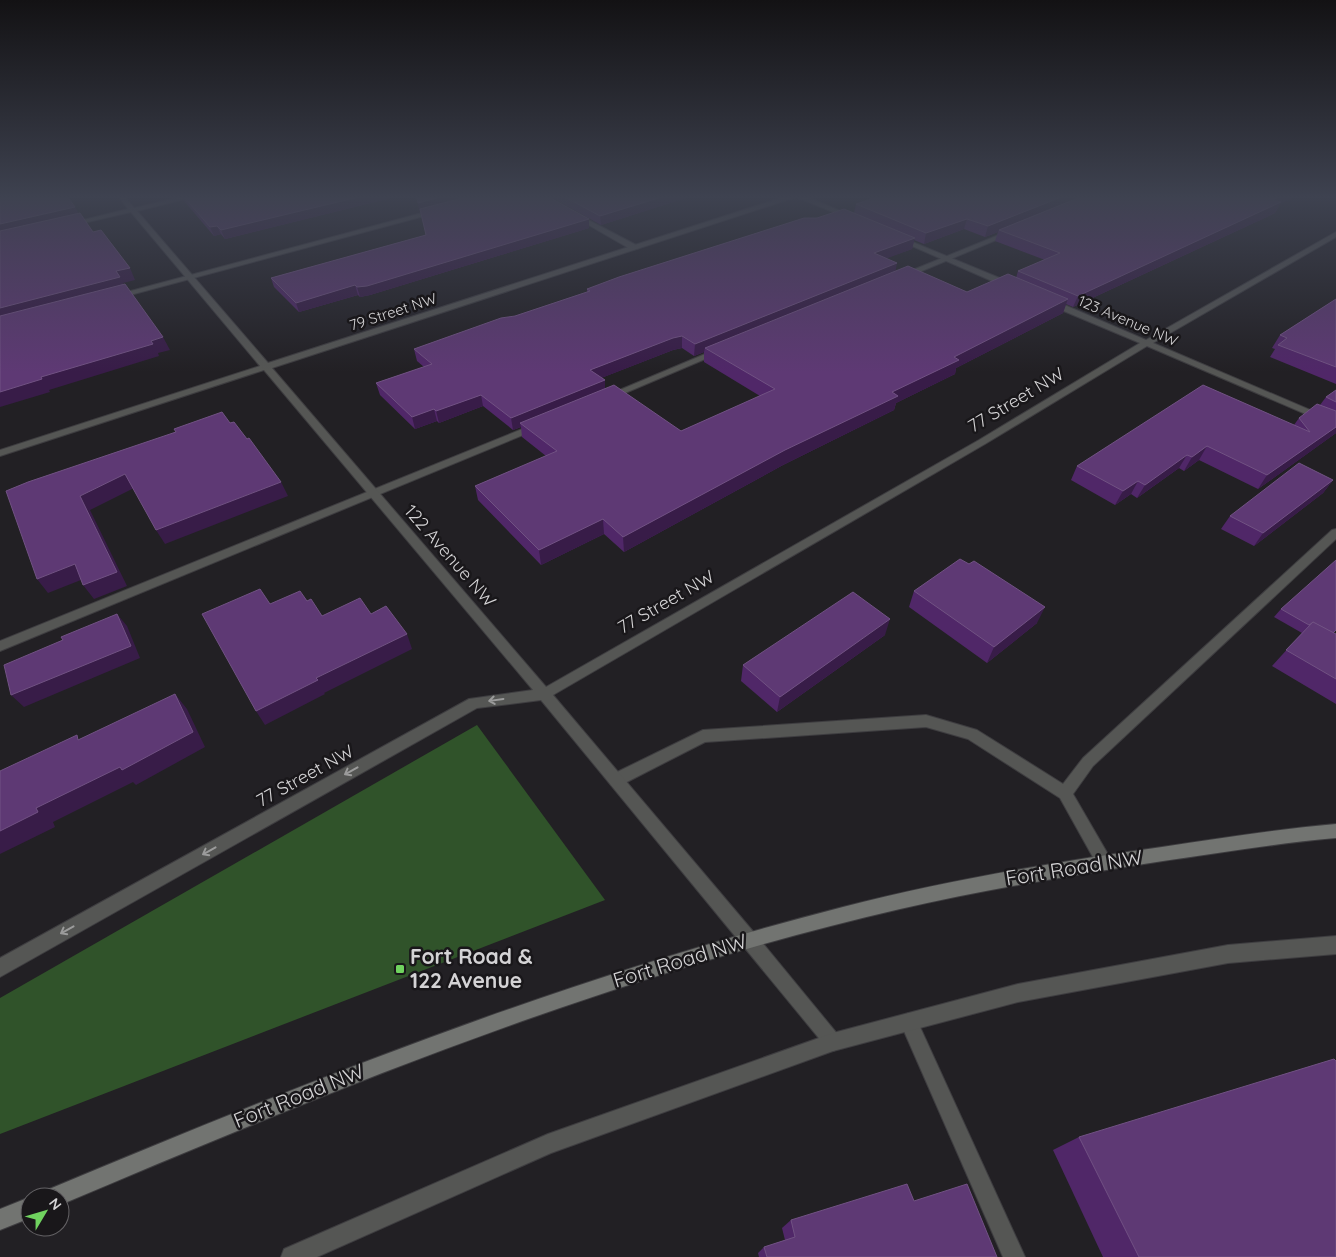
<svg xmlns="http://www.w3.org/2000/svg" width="1336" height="1257" font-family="Quicksand,sans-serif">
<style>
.green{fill:#30532a}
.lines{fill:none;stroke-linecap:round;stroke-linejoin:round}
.lane-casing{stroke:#3e3d40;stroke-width:2}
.street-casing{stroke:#3e3d40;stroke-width:2}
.secondary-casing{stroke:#3e3d40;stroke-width:2}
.lane{fill:#555654;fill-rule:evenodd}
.street{fill:#555654;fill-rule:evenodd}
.secondary{fill:#727471;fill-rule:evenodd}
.wall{fill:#502768;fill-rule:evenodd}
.shaded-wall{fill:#381c48}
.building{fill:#5e3974;stroke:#715283}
.oneway{stroke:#9b9b9b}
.poi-dot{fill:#70d35f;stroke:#19171a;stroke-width:2}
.labels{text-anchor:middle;stroke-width:5;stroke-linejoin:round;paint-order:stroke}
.far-street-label{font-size:15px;fill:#d4d3d5;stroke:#19171a}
.street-label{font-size:18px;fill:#d4d3d5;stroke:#19171a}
.near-street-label{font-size:21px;fill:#d4d3d5;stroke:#19171a}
.near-poi-label{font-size:21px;font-weight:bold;fill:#d4d3d5;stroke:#19171a;text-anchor:start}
</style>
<rect width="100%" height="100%" fill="#222024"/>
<path class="green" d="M477,725L605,900L0,1134V998Z"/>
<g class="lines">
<g class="lane-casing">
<g id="lane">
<path d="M437,209L439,210V212L119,298L112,296Z"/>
<path d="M575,213L638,246L639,248L632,250L573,216L572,215Z"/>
<path d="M1011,230L1014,232L1013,233L905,278L898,276Z"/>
<path d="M717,349L724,351L611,399H605L603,397Z"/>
<path d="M537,423L540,424V428L0,651V641Z"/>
<path d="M1336,529V539L1093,766L1073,794L1113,863L1111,868L1105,870L1099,868L1060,798L968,739L926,727L705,742L621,785L616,786L611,785L609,780L611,775L703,730L926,715L977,730L1063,784L1083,758L1332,530Z"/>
<path d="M750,933L756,935L839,1036L842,1042L839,1048L833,1051L827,1048L744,947L742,941L744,935Z"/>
<path d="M909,1013L915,1016L1025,1257H1003L900,1022L903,1016Z"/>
</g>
</g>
<g class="street-casing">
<g id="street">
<path d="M118,196H124L134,208L185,196H197L137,211L268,363L787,196H805L852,216V218H848L796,197L272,368L546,687L979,440L1140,343L1047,304V300H1053L1146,340L1336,232V237L1153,343L1336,421V427L1147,346L985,444L553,695L756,935L758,941L756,947L750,949L744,947L541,700L477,708L0,977V958L469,699L533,690L264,370L0,456V450L260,366L131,212L70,226L67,224L128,209Z"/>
<path d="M898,236L1014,284L1015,286L1008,288L896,239L895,238Z"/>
<path d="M1336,936V954L1228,963L1018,1002L833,1051L551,1153L317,1257H281L284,1249L548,1134L833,1033L1018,984L1228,945Z"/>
</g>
</g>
<g class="secondary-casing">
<g id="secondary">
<path d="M1336,824V838C1278,843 1221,853 1163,861C1075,875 987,889 900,909C610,976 333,1089 60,1205V1197H44L47,1190C307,1081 569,977 843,907C948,880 1055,862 1162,847C1220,838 1278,829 1336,824Z"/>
<path d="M30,1197V1218L0,1230V1209Z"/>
</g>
</g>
<use href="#lane" class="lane"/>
<use href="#street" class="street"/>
<use href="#secondary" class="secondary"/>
</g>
<g class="wall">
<path d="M182,196H399L225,239L221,234L214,236L184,201Z"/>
<path d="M416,196L589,228L370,295L360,297L358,295L299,312L274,287L271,278L426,235Z"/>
<path d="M549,196H692L601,225Z"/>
<path d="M856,204H1280L1275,213L1073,307L1066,304L1063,313L956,368L955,374L896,403L894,410L783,465L624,552L604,534L541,565L478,500L475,486L546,456L522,437L521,427L513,430L483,406L439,423L437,421L415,429L380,395L376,383L424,367L417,361L414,349L515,316L587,292V289L817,218L854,213ZM964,229L985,237L998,232L995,241L1045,260L1018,271L1016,278L967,292L895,271L886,258L912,249L914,240L924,244ZM682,348L694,356L704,352V362L760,396L681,431L605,388V380L601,378L673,350Z"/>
<path d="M1336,299V384L1270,357L1275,349L1272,348L1280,335Z"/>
<path d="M1336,390V433L1258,489L1199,460L1184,471L1179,468L1137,498L1131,494L1115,505L1071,480L1077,466L1294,425L1299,418L1320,405L1326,397Z"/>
<path d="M1333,480L1323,493L1254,546L1221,529L1230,516Z"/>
<path d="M914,591L1037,623L987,663L909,607Z"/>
<path d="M1281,609L1336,634V704L1272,666L1302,633L1274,617Z"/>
<path d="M885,635L777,712L741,681L743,665Z"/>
<path d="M1079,1137L1336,1257H1103L1053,1150Z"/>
<path d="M914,1201L997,1257H759L758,1253L764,1247L785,1240L782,1228L791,1220Z"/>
</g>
<g class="shaded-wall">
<path d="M363,196H399L225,239L221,230Z"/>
<path d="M444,196H477L420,211L418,203Z"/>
<path d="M665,196H692L601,225L600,216Z"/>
<path d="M1064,196H1086L999,230L998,232L985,237L988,226Z"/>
<path d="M1280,196H1296L1280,204L1275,213L1073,307L1078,296Z"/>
<path d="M75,207L81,218L0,236V224Z"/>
<path d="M589,219V228L370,295L360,297L357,287Z"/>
<path d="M967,219L964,229L924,244L926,233Z"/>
<path d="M217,226L221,234L214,236L210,227Z"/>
<path d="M915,238L912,249L872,264L874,253Z"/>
<path d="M897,263L895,274L705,348L704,352L694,356L695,344Z"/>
<path d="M130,268L135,280L123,283L126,289L0,322V308L116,271Z"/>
<path d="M355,285L358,295L299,312L296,303Z"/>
<path d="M1068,299L1063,313L956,368L955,374L896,403L894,410L783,465L624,552L623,537L892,392L954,357Z"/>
<path d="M682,336V348L673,350L591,382L590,370L673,338Z"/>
<path d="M163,337L170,350L158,353L159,356L49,390L50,392L0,407V392L41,377Z"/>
<path d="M605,380V392L520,423L521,427L513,430L511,418Z"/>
<path d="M481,395L483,406L439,423L436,411Z"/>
<path d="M434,409L437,421L415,429L412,417Z"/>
<path d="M1336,427V433L1258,489L1267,475Z"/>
<path d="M1207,446L1199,460L1184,471L1192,457Z"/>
<path d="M1187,455L1179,468L1137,498L1145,485Z"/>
<path d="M125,474L134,488L90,510L127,586L94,599L83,585L80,496Z"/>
<path d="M1333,480L1323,493L1254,546L1263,533Z"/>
<path d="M1138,481L1131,494L1115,505L1123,491Z"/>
<path d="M281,482L288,496L165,544L156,530Z"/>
<path d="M603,519L604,534L541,565L539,550Z"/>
<path d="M75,564L86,578L48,593L37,579Z"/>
<path d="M1045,607L1037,623L987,663L994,647Z"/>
<path d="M117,614L127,626L140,658L24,707L11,695Z"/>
<path d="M890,619L885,635L777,712L780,697Z"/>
<path d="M407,634L412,649L324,693L325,694L265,725L256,711L316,678Z"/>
<path d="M175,694L187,709L205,747L136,785L133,782L53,822L55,827L0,854V831Z"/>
</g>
<g class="building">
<path d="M0,196H67L75,207L0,224Z"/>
<path d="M183,196H363L221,230L217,226L210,227Z"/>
<path d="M416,196H444L418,203Z"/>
<path d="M470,196H547L589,219L367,286L357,287L355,285L296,303L271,278L426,235L420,209Z"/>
<path d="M563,196H665L600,216Z"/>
<path d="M880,196H1064L988,226L967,219L926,233L856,204Z"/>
<path d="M1083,196H1280L1273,200L1281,202L1078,296L1018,271L1060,253L999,230Z"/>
<path d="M844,209L915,238L874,253L897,263L695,344L682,336L673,338L590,370L605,380L511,418L481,395L436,411L434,409L412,417L376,383L432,364L414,349L501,318L515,316L590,291L587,289L619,277L804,218H817Z"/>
<path d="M80,213L93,232L101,230L130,268L116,271L120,277L0,308V231Z"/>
<path d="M908,266L967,292L1008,274L1068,299L954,357L959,360L892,392L898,396L785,450L623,537L603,519L539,550L475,486L557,451L520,423L614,385L681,431L775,389L705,348Z"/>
<path d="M125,284L163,337L151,341L153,344L41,377L42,379L0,392V316Z"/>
<path d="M1336,299V367L1278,345L1287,338L1280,335Z"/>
<path d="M1203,385L1310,432L1299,418L1317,404L1336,411V427L1267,475L1207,446L1192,457L1187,455L1145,485L1138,481L1123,491L1077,466Z"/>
<path d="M1336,390V402L1326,397Z"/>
<path d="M222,412L230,423L234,422L247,439L249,438L281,482L156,530L125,474L80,496L117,572L83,585L75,564L37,579L6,491L28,482L176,432L174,429Z"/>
<path d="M1299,463L1333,480L1263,533L1230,516Z"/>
<path d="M960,559L969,564L974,561L1045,607L994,647L914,591Z"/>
<path d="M1336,560V630L1333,633L1313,622L1309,625L1281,609Z"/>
<path d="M260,589L270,604L300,591L307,601L311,599L322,616L360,598L371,614L386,606L407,634L316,678L318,680L256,711L202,614Z"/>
<path d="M853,592L890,619L780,697L743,665Z"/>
<path d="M117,614L131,646L11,695L4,665L63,640L61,637Z"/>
<path d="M1313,622L1336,634V679L1286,650Z"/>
<path d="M175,694L193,732L122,770L120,767L36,808L38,812L0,831V771L77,735L78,740Z"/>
<path d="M1334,1059L1336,1061V1257H1139L1079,1137Z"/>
<path d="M907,1184L914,1201L967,1184L997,1257H767L764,1247L795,1237L791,1220Z"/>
</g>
<defs><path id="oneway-shaft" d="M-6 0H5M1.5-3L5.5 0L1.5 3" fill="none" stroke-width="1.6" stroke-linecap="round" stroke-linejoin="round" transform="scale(1.25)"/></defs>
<g class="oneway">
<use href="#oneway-shaft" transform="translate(496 700) rotate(172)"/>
<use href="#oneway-shaft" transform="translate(351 771) rotate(151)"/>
<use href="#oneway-shaft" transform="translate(209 851) rotate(151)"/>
<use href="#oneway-shaft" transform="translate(67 930) rotate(151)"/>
</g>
<linearGradient id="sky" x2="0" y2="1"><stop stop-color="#131214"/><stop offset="0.53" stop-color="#3e4250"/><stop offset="1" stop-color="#3e4250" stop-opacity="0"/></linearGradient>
<rect width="1336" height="372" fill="url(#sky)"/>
<rect class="poi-dot" x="395" y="964" width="10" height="10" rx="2.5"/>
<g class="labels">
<g class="far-street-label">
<text transform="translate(393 312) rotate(-18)" y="5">79 Street NW</text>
<text transform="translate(1128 321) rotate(23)" y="5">123 Avenue NW</text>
</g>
<g class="street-label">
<text transform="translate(1016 400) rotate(-31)" y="6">77 Street NW</text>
<text transform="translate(450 556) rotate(49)" y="6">122 Avenue NW</text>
<text transform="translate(666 602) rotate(-30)" y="6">77 Street NW</text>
<text transform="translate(305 776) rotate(-29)" y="6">77 Street NW</text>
</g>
<g class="near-street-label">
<text transform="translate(1074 868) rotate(-9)" y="7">Fort Road NW</text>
<text transform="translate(680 961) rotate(-17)" y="7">Fort Road NW</text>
<text transform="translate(299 1096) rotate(-22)" y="7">Fort Road NW</text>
</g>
<g class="near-poi-label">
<text x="410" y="964">Fort Road &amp;<tspan x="410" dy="24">122 Avenue</tspan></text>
</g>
</g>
<g transform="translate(45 1212) rotate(52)"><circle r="24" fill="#19171a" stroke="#646265"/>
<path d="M0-4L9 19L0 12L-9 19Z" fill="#70d35f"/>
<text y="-8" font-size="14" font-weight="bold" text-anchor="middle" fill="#d4d3d5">N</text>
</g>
</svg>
